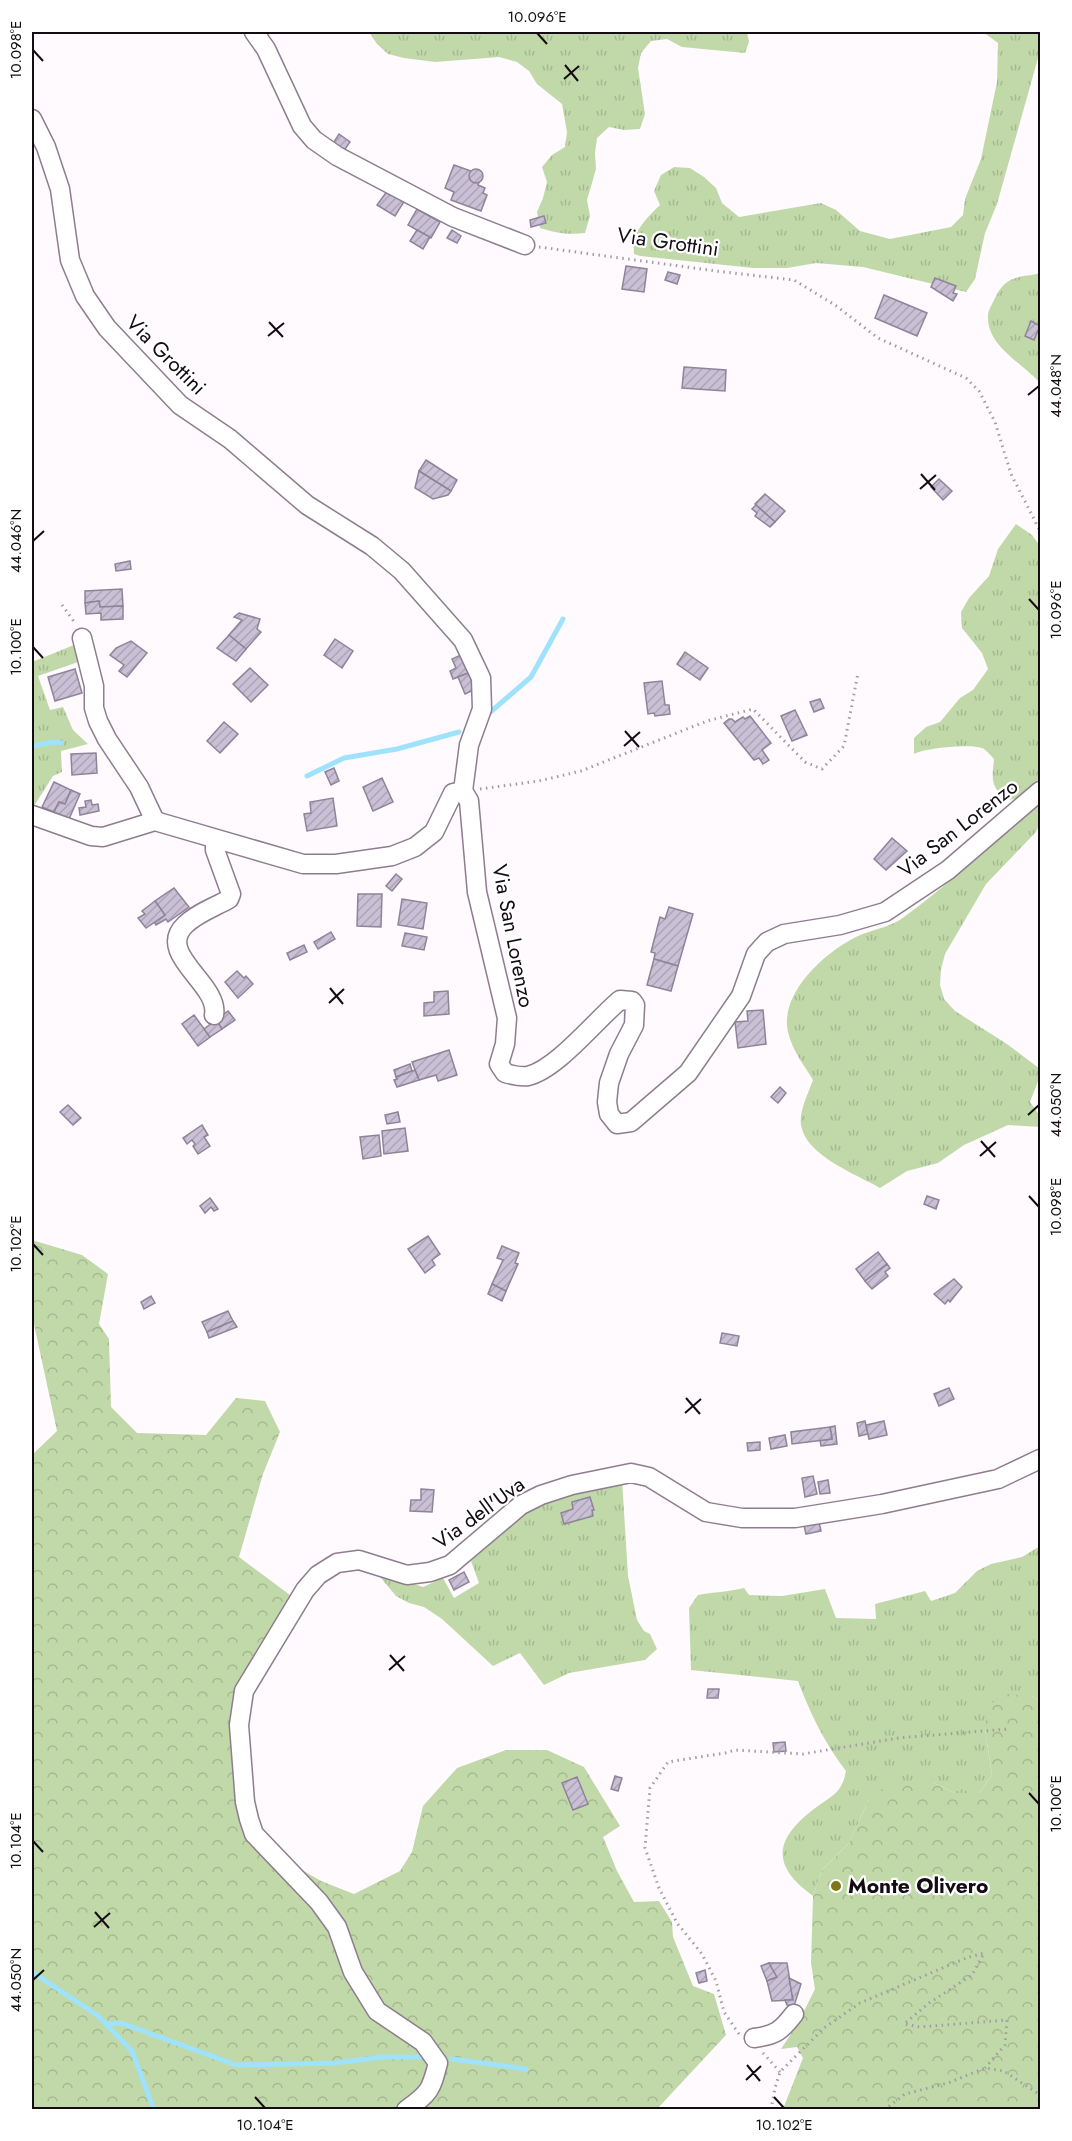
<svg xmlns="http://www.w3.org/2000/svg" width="1072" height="2141" font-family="Jost,sans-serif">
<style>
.grass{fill:url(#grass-tufts)}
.forest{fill:url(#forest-crowns)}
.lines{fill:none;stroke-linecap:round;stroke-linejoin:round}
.stream{stroke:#9fe2fb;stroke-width:5}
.building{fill:url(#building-hatch);stroke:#8e8499;stroke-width:1.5}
.minor-casing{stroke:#8e7d8e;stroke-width:21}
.path{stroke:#a29ca2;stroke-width:3;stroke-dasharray:1.5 4.5;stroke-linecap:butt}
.minor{stroke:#fff;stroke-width:18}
.ticks{fill:none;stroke:#130c13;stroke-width:2}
.poi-dot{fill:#7e761a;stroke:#fff;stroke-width:2}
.labels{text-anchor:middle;stroke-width:4.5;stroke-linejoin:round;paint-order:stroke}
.street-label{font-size:21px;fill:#130c13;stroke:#fff}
.poi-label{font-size:21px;font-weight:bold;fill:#130c13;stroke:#fff;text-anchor:start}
.neatline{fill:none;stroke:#130c13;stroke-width:2}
.ticks-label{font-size:15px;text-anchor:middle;fill:#130c13}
</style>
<defs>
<pattern id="grass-tufts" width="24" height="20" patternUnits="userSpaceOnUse" patternTransform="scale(1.5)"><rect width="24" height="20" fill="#c1d9a9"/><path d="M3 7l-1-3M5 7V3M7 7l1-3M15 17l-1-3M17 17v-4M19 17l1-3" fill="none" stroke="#a5b991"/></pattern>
<pattern id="forest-crowns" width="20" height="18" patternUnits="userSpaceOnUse" patternTransform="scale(1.5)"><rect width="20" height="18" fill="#c1d9a9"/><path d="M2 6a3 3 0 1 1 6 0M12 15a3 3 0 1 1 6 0" fill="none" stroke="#a5b991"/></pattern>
<pattern id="building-hatch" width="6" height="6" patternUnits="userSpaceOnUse" patternTransform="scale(1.5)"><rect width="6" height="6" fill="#cac0d6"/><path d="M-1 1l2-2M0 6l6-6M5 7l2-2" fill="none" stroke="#ada4b7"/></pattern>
</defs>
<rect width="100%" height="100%" fill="#fefafe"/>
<g class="grass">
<path d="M369,32H747L749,42L745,53L682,47L667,39L651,41L641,53L638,68L645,114L640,129L624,130L609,127L597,138L595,153L596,169L587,200L590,216L585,233C568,235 556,233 540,228L537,212L543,198L547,182L542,167L552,155L565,147L567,132L562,104L537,84L529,71L517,62L499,57L435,62L404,58L388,54L377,44Z"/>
<path d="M983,32H1040V51L997,204L985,233L975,279L966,292L863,267L816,263L787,268H753L640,256L634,254C632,231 645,220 660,205L654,191L661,175L674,167L690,168L704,177L716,188L722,203L739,217L821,203L836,210L860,231L890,239L951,227L963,215L965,199L981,159L997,82L998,43Z"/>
<path d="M1040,273V383C1023,363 986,346 988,315C988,310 993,303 995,298C1000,289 1003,283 1013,279C1022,275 1032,276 1040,273Z"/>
<path d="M1016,524L1032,535L1040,546V783L1022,798L1007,800C990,786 992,780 994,759C991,756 988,752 984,749C974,743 925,748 914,754V738L926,727L940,722L960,698L973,690L988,669L982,653L962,628L961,612L969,598L989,576L998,549Z"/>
<path d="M74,645L81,661L38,676L50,710L63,707L73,730L88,744L61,751L62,772L53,776L34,806H32V662Z"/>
<path d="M1040,802V823L1036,832L986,884L945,954L941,969L940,985L944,999L955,1011L1007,1044L1040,1069C1040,1081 1034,1090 1030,1102L1040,1116V1127L1008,1125L964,1145L938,1163L907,1171L880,1188C856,1174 806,1156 801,1125C799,1111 808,1094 813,1080C804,1065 792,1050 788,1032C779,993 826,951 858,936C874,929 891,927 904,917C951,883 993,843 1035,804Z"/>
<path d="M622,1479L628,1576L637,1620L644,1631L650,1634L657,1649L645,1660L569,1673L544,1685L520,1653L493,1666L442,1619L424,1607L409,1603L396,1596L376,1572L423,1587L443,1578L454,1598L479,1583L471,1561L529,1510L545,1502Z"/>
<path d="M1040,1546V1702L1032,1696L985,1729L992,1775L979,1793H955L934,1783L869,1799L849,1843L822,1870L813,1896C767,1863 777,1836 818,1806C826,1800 838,1794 842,1784C844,1781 845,1775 846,1771C825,1744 810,1713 798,1681L691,1670L689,1608L698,1595C713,1592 728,1592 744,1588L749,1595L782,1596L825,1589L836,1618L876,1619L875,1604L925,1591L931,1601L955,1593L977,1571L991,1564L1022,1557Z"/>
</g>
<g class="forest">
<path d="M32,1240L82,1255L108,1274L99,1324L109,1339L111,1407L137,1433L206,1435L236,1398L265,1401L280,1432L263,1474L239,1557L290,1595L235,1700L232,1767L246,1824L295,1866L321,1881L354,1894L400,1871L412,1852L423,1806L457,1768L506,1750H547L584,1767L620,1826L603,1837L617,1871L634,1902L659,1901L672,1922L673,1937L693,1986L714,1994L726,2035L657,2109H32V1455L57,1431L32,1315Z"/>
<path d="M1007,1694L1032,1696L1040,1702V2109H783L803,2058L797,2047L781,2049L798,2023L815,1989L811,1963L813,1896L822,1870L849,1843L869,1799L887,1785L910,1782L934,1783L955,1793H979L992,1775L985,1729L987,1706Z"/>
</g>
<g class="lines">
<g class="stream">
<path d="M487,715L531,677L563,619"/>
<path d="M32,746L54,742L61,743"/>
<path d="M307,776L344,758L397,749L459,732"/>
<path d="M32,1972L97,2015L132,2051L154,2110"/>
<path d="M106,2024L121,2023L236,2065L334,2063L383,2057H427"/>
<path d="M452,2059L526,2069"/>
</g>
</g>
<g class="building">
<path d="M339,134L350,142L343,152L332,145Z"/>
<path d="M454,165L471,171V179L475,182H479L478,185L485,188L483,193L487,195L481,211L451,200L454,192L445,188Z"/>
<circle cx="476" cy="176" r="7"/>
<path d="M388,190L405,200L395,216L377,205Z"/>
<path d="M417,209L440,222L431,238L408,225Z"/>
<path d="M544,216L546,223L531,227L530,220Z"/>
<path d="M417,230L430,237L423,249L410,241Z"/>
<path d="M452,230L461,236L457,243L447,238Z"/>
<path d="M626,266L647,269L644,292L622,289Z"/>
<path d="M668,272L680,275L677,284L665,280Z"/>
<path d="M935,278L956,286L953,293L957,294L953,301L931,287Z"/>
<path d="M884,295L927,313L917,336L875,318Z"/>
<path d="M1031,321L1040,326L1034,340L1025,336Z"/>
<path d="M684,367L726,370L725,391L682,388Z"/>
<path d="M426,460L457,480L451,491L419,471Z"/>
<path d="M419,471L451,491L448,495L433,499L415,488Z"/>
<path d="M939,479L952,491L943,500L931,487Z"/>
<path d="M765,494L785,511L775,522L755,504Z"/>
<path d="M756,505L775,522L770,527L755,516L757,513L752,509Z"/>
<path d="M130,561L131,569L116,571L115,564Z"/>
<path d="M122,589L123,606L100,607L99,601L85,603V591Z"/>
<path d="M99,601L100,607L123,606V619L101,620V613L86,614L85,603Z"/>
<path d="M239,613L260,619L257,629L261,632L246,649L229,635L242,620L234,617Z"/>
<path d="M229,635L246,649L236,661L217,648Z"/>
<path d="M335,639L353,651L342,668L324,655Z"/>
<path d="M131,641L147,653L127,677L119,671L124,665L110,655L116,648Z"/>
<path d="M685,652L708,668L700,680L677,664Z"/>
<path d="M463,654L471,672L453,679L450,671L456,668L452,659Z"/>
<path d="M250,668L268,685L251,702L233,684Z"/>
<path d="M75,669L82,693L55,701L48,677Z"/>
<path d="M471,672L478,688L465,694L458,677Z"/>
<path d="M662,681L665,705H669L670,714L655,716L654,713L648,714L644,683Z"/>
<path d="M820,699L824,708L814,712L810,702Z"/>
<path d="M795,710L807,735L792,741L781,716Z"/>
<path d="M750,716L771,743L762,750L769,760L763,764L759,758L754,760L724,723L729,719H732L735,722L743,717L745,719Z"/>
<path d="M224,722L238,734L220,753L207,741Z"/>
<path d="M96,753L97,773L72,775L71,754Z"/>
<path d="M334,768L339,781L331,785L325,772Z"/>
<path d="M382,778L393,802L373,811L363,787Z"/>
<path d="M54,782L71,790L65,804L59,802L54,812L42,807Z"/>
<path d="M71,790L80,794L69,819L54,812L59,802L65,804Z"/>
<path d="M333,798L337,826L307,831L304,814L311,813L310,802Z"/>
<path d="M91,800L92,805L98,804L99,811L80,815L79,808L86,807L85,801Z"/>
<path d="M892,838L907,851L886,870L874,859Z"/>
<path d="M396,874L402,879L392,891L386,886Z"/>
<path d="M174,888L189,907L168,922L166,919L156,925L154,922L165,915L155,901Z"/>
<path d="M358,894H382L381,927L357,926Z"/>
<path d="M402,899L427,903L423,929L398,925Z"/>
<path d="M155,901L165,915L146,928L138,918L145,914L142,911Z"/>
<path d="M669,907L693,914L678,966L654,959L655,953L651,952L660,917L665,919Z"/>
<path d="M331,932L335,939L318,949L314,942Z"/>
<path d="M405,933L427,937L424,950L402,946Z"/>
<path d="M304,945L307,952L290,960L287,953Z"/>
<path d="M654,959L678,966L671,991L647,985Z"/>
<path d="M237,971L244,978L246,976L253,984L238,998L225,982Z"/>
<path d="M448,991L449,1014L424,1016V1003L434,1002V992Z"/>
<path d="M763,1010L766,1044L738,1048L735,1022L748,1021L747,1011Z"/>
<path d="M228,1011L235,1020L222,1029L216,1020Z"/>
<path d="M194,1015L210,1037L198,1046L182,1024Z"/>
<path d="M216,1020L222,1029L210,1037L204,1029Z"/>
<path d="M449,1050L457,1075L438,1081L436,1075L419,1080L412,1062Z"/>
<path d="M410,1064L412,1071L396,1077L394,1070Z"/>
<path d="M415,1070L419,1080L397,1087L394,1080L397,1079L396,1077Z"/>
<path d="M780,1087L786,1093L778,1103L771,1097Z"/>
<path d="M68,1105L81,1118L73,1125L60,1112Z"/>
<path d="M398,1112L400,1122L387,1124L385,1115Z"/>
<path d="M202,1125L208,1135L204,1137L210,1146L198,1154L193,1146L195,1144L192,1140L187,1144L183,1138Z"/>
<path d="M405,1128L408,1151L384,1154L382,1131Z"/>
<path d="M379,1135L381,1156L363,1159L360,1137Z"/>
<path d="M927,1196L939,1200L936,1209L924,1204Z"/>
<path d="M210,1198L218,1209L214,1211L211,1207L205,1213L200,1206Z"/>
<path d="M428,1236L440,1254L432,1260L435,1265L425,1273L408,1249Z"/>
<path d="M502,1246L519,1253L515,1263L518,1264L506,1291L492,1284L503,1260L497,1258Z"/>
<path d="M878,1252L887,1264L865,1281L856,1269Z"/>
<path d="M887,1264L890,1268L885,1272L888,1276L872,1289L865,1281Z"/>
<path d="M954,1279L962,1287L950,1302L948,1300L945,1304L934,1294Z"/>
<path d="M492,1284L506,1291L502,1301L488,1294Z"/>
<path d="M151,1296L155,1303L144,1309L141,1302Z"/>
<path d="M228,1311L233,1321L207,1332L202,1322Z"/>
<path d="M233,1321L237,1327L209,1338L207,1332Z"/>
<path d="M722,1333L739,1336L737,1346L720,1343Z"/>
<path d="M949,1388L954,1399L939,1406L934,1394Z"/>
<path d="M865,1421L868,1434L859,1436L857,1423Z"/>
<path d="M884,1421L887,1435L869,1439L866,1425Z"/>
<path d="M835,1426L837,1444L821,1446L820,1440L832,1439L830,1427Z"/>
<path d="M830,1427L832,1439L792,1444L791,1432Z"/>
<path d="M785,1435L787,1446L771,1449L769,1438Z"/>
<path d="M760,1442V1450L748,1451L747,1443Z"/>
<path d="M813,1476L817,1494L805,1497L802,1478Z"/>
<path d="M828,1480L830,1493L820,1494L818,1482Z"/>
<path d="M421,1489L434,1490L432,1512L410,1511L411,1500H421Z"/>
<path d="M590,1497L594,1510H592L593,1516L564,1524L561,1513L573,1509L572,1502Z"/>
<path d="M818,1518L821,1531L806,1534L803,1521Z"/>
<path d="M464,1572L469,1582L454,1590L449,1580Z"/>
<path d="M708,1689H719L718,1698H707Z"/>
<path d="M785,1742L786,1751L774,1752L773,1743Z"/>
<path d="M615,1776L622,1778L618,1791L611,1789Z"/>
<path d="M577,1777L588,1804L573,1810L562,1783Z"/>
<path d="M769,1963L777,1977L767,1981L761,1966Z"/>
<path d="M769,1963H787L793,2000L772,2001L767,1981L777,1977Z"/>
<path d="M705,1970L707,1981L699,1983L696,1973Z"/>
<path d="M789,1978L801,1984L794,2006L787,2005L785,2000H793Z"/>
</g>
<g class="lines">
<g class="minor-casing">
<g id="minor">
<path d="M254,32L266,49L302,126L314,140L337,156L453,217L525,245"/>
<path d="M32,119L46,147L60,189L70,260L85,296L107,328L180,405L230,439L307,505L372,546L402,571L463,640L481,678L482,709L469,745L463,791"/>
<path d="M82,638L94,686V708L98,721L107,739L139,787L155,821"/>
<path d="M32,815L91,836L103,837L155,821L303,864H336L392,856L415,847L434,832L453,793L463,791L469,801L477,892L507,1018L505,1044L499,1064L505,1073C512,1075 521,1077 528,1076C557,1069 595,1021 620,1000L632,1001L635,1005L634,1025L619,1054L609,1083L607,1102L609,1114L617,1124L631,1122L688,1073L741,996L756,954L767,942L784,934L840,925L885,912L948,870L1040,791"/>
<path d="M214,1015C220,984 155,954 185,925C197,913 215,907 229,899L231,894L215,850V839"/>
<path d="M754,2038C776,2035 781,2031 794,2014"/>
<path d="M406,2110C430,2093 431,2090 438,2063L423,2042L377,2011L353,1972L337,1927L319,1902L254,1834L249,1819L245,1802L239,1725L244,1691L305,1590L318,1575L337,1563L359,1560L407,1575L430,1572L450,1565L521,1505L541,1495L572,1485L631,1473L649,1477L706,1512L742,1518H795L882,1504L998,1479L1040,1459"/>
</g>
</g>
<g class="path">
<path d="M539,247L716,271L794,280L835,305L878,338L966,378L979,391L995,422L1011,474L1040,531"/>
<path d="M62,605L75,623"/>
<path d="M480,789L539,781L581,771L707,721L753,709L805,762L822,769L844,746L858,673"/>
<path d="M739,2034L724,2012L716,1981L702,1954L677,1923L659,1888L645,1848L650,1788L668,1762L725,1753L735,1750L803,1754L898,1738L1008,1729"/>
<path d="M763,2053L780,2072"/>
<path d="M771,2110L775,2088L780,2072L824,2028L860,2003L966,1958L984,1953L972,1975L929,2003L904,2024L920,2027L1007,2020L1005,2045L985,2068"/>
<path d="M884,2110L905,2094L948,2083L985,2068L1004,2071L1040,2095"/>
</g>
<use href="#minor" class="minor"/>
</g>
<path class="ticks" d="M537,33L547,44M33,50L43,61M565,65L578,81M564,79L579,66M269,322L283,337M268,336L284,323M1028,395L1039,386M921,474L935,490M920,489L936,475M33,541L44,531M1029,599L1039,610M33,647L43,658M625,731L639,747M624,746L640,732M330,988L343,1004M329,1003L344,989M1028,1115L1039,1105M981,1141L995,1157M980,1156L996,1142M1029,1196L1039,1207M33,1244L43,1255M686,1398L700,1414M685,1413L701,1399M390,1655L404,1671M389,1670L405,1656M1029,1793L1039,1804M33,1841L43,1852M95,1912L109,1928M94,1927L110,1913M33,1980L44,1970M747,2065L760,2081M746,2080L761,2066M255,2097L265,2108M774,2097L784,2108"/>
<circle class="poi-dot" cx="836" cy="1886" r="6"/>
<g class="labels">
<g class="street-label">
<text transform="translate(668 242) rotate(8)" y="7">Via Grottini</text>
<text transform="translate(166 355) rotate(45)" y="7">Via Grottini</text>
<text transform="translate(958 828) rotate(-38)" y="7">Via San Lorenzo</text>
<text transform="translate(513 936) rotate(79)" y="7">Via San Lorenzo</text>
<text transform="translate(479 1513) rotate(-36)" y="7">Via dell'Uva</text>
</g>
<g class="poi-label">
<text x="848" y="1893">Monte Olivero</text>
</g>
</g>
<rect width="1072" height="2141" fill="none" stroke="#ffffff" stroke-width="66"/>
<rect x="33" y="33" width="1006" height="2075" class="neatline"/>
<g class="ticks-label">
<text x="537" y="22">10.096°E</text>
<text transform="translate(16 50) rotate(-90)" y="5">10.098°E</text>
<text transform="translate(1056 386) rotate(-90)" y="5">44.048°N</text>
<text transform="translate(16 541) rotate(-90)" y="5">44.046°N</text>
<text transform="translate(1056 610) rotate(-90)" y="5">10.096°E</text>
<text transform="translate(16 647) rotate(-90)" y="5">10.100°E</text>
<text transform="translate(1056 1105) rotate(-90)" y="5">44.050°N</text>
<text transform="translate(1056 1207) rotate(-90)" y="5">10.098°E</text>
<text transform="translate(16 1244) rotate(-90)" y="5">10.102°E</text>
<text transform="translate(1056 1804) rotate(-90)" y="5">10.100°E</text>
<text transform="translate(16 1841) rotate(-90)" y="5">10.104°E</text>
<text transform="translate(16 1980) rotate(-90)" y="5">44.050°N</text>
<text x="265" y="2130">10.104°E</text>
<text x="784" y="2130">10.102°E</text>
</g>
</svg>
